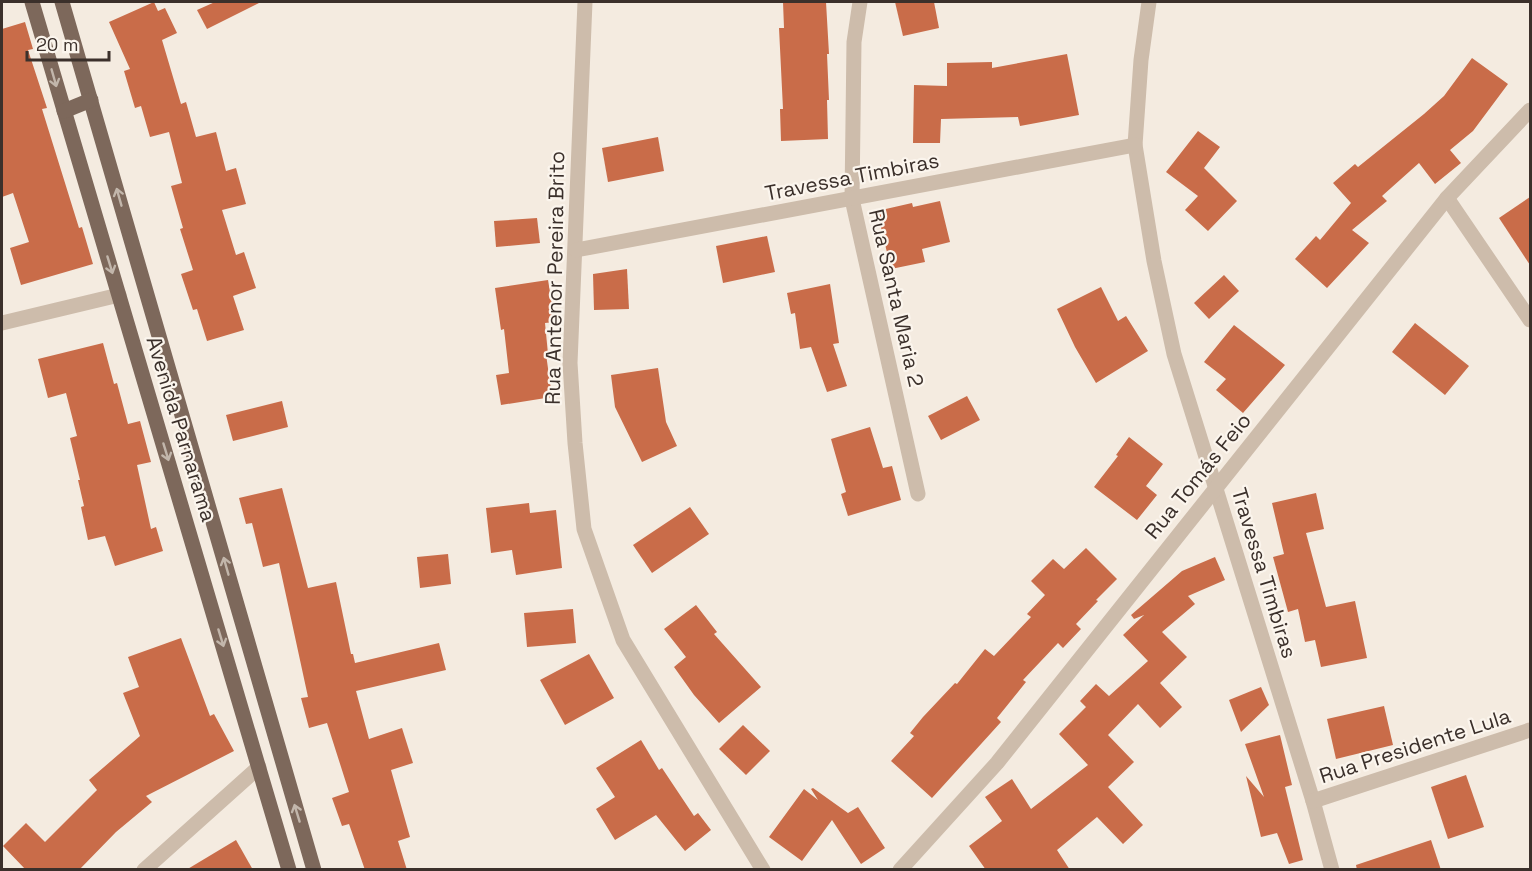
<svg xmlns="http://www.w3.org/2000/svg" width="1532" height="871" font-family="'Space Grotesk',sans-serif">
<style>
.building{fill:#c96c49}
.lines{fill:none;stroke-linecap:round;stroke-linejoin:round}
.street{stroke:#cdbcab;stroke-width:15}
.primary{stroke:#7d685b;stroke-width:15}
.oneway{stroke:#c2b6ab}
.labels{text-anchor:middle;stroke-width:4.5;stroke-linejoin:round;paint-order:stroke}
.street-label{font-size:21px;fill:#3b302b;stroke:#fbf5ed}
</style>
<rect width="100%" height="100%" fill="#f4ebe0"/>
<g class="building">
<path d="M154,2L158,11L165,8L177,33L162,40L181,104L186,102L196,137L216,132L226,171L236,168L246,204L222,210L236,255L244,252L256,288L233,296L244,330L207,341L197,309L193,310L181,274L193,270L180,229L183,228L171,186L182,183L169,132L150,137L141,106L135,108L124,71L130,69L109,22Z"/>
<path d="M215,2H261L207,29L197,10Z"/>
<path d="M783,2H826L829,54H827L829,100H827L828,139L781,141L780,109H783L779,28H784Z"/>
<path d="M895,2H934L939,28L903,36Z"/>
<path d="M25,22L33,49L28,50L47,108L42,109L79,228L82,227L93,264L21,285L10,248L29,242L13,193L2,197V29Z"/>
<path d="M1067,54L1079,115L1020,126L1018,117L941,119L940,143H913L914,85L947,86V63L992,62V68Z"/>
<path d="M1472,58L1508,84L1473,131L1450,150L1461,163L1435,184L1419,163L1382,196L1387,201L1352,230L1369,243L1327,288L1295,259L1316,236L1320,240L1351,203L1333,183L1355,164L1358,167L1424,114L1444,96Z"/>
<path d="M1198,131L1220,147L1204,168L1237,201L1208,231L1185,210L1198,196L1166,172Z"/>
<path d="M658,137L664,171L608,182L602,148Z"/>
<path d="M1530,197V265L1499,218Z"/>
<path d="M940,201L950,242L922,249L925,262L891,269L877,211L912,203L913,207Z"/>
<path d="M537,218L540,243L496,247L494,221Z"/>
<path d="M767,236L775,272L723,283L716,246Z"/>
<path d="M627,269L629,309L594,310L593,274Z"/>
<path d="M1224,275L1239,291L1209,319L1194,303Z"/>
<path d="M548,280L555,322L545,323L548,354H546L552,397L501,405L496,375L509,373L504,329L501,330L495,288Z"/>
<path d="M830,284L839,343L833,344L847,386L827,392L811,347L800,349L795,313L791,314L787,293Z"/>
<path d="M1101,287L1118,321L1126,316L1148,351L1096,383L1075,347L1057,309Z"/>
<path d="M1415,323L1469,366L1445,395L1392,352Z"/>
<path d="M1234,325L1285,365L1243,413L1216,390L1226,379L1204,362Z"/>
<path d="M103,343L114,384L117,383L128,424L140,421L151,462L137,465L151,529L156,527L163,551L115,566L105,536L88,540L81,507L84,506L78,480H80L70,438L77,436L66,393L48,398L38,359Z"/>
<path d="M658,368L666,422L677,446L642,462L615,407L611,375Z"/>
<path d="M967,396L980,420L941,440L928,416Z"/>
<path d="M282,401L288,427L233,441L226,415Z"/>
<path d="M870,427L883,468L892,466L901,500L848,516L841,494L846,492L831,439Z"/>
<path d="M1129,437L1163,464L1146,486L1157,495L1137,520L1094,487L1118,456L1116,455Z"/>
<path d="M282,488L308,588L336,582L351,654H353L355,663L439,643L446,670L356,691L369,739L402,728L413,763L391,770L410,837L398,841L407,870H365L349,824L342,826L332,798L349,792L327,723L309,728L301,698L308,697L279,563L263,567L252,523L246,524L239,498Z"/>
<path d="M1316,493L1324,529L1306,533L1326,607L1355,601L1367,658L1321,667L1315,640L1305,642L1298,609L1288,612L1273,557L1284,554L1272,503Z"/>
<path d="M529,503L530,513L556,510L562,568L516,575L512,550L491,553L486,508Z"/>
<path d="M690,507L709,534L652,573L633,545Z"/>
<path d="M1086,548L1117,579L1096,600L1098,601L1076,624L1081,629L1063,648L1058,643L1023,680L1026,682L997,718L1001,722L932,798L891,761L914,736L910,733L923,717L955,683L957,684L985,649L994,656L1031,617L1027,614L1045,595L1031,581L1053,559L1064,569Z"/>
<path d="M448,554L451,584L420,588L417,557Z"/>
<path d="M1215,557L1225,580L1188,596L1195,604L1162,632L1187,657L1160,683L1182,707L1160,728L1138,704L1108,735L1134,762L1108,787L1143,825L1123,844L1097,817L1057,850L1070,870H986L969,846L1002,821L985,797L1012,779L1031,809L1088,765L1059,734L1086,707L1080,701L1096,684L1109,696L1148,661L1123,635L1144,615L1134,619L1131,615L1182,571Z"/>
<path d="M696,605L717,632L714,634L761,687L719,723L694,695L674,667L686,657L664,629Z"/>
<path d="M573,609L576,643L527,647L524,613Z"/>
<path d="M181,638L210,716L214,714L234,751L146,796L152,802L116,832L79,870H26L3,846L26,823L45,842L97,790L89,780L140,736L123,693L139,687L128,657Z"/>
<path d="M589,654L614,698L565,725L540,680Z"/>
<path d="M1261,687L1269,705L1241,732L1229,700Z"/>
<path d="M1384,706L1393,745L1336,759L1327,719Z"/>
<path d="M743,725L770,751L746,775L719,749Z"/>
<path d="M1280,735L1292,785L1285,787L1303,860L1289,864L1277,833L1261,837L1246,776L1264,797L1245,744Z"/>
<path d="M641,740L659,770L662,768L694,816L698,813L711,830L685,851L656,815L615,840L596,809L615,797L596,768Z"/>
<path d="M1466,775L1484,827L1448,839L1431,787Z"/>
<path d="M813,788L848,813L858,807L885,848L861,864L832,820L802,861L769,837L804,789L818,800L811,789Z"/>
<path d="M236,840L253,870H186Z"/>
<path d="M1431,840L1441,870H1357L1356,865Z"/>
</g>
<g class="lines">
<g class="street">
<path d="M585,2L570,363L575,443L584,529L623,640L763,870"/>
<path d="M860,2L854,42L852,199L918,494"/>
<path d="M1149,2L1141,60L1135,145L1154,261L1174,354L1313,801L1332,870"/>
<path d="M1447,198L1530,320"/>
<path d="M576,250L1135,145"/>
<path d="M2,323L119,295"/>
<path d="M1313,801L1530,730"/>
<path d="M144,870L259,767"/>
<path d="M900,870L997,763L1447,198L1530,110"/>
</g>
<g class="primary">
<path d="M32,2L289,870"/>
<path d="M62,2L314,870"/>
<path d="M64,111L91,100"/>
</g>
</g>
<defs><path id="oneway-shaft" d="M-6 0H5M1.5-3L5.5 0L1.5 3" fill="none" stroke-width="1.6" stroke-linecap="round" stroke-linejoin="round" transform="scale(1.5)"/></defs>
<g class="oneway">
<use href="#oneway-shaft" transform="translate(54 78) rotate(74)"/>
<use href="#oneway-shaft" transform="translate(119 197) rotate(-106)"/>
<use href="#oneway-shaft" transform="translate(110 265) rotate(73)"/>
<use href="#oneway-shaft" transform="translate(166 452) rotate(73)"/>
<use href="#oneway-shaft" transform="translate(226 566) rotate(-106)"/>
<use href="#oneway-shaft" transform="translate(221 638) rotate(73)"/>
<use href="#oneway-shaft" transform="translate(297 813) rotate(-107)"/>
</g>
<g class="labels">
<g class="street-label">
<text transform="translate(852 177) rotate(-11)" y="7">Travessa Timbiras</text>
<text transform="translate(555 278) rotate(-89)" y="7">Rua Antenor Pereira Brito</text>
<text transform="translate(896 298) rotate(77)" y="7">Rua Santa Maria 2</text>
<text transform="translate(181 429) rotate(73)" y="7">Avenida Parnarama</text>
<text transform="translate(1198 476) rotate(-51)" y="7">Rua Tomás Feio</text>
<text transform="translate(1264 573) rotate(73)" y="7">Travessa Timbiras</text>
<text transform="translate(1415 746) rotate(-18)" y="7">Rua Presidente Lula</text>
</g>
</g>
<rect width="1532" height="871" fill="none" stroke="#3b302b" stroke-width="6"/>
<path d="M27 51v9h82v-9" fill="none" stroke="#3b302b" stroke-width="3"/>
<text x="36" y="51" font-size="18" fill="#3b302b" stroke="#fbf5ed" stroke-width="4.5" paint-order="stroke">20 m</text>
</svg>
